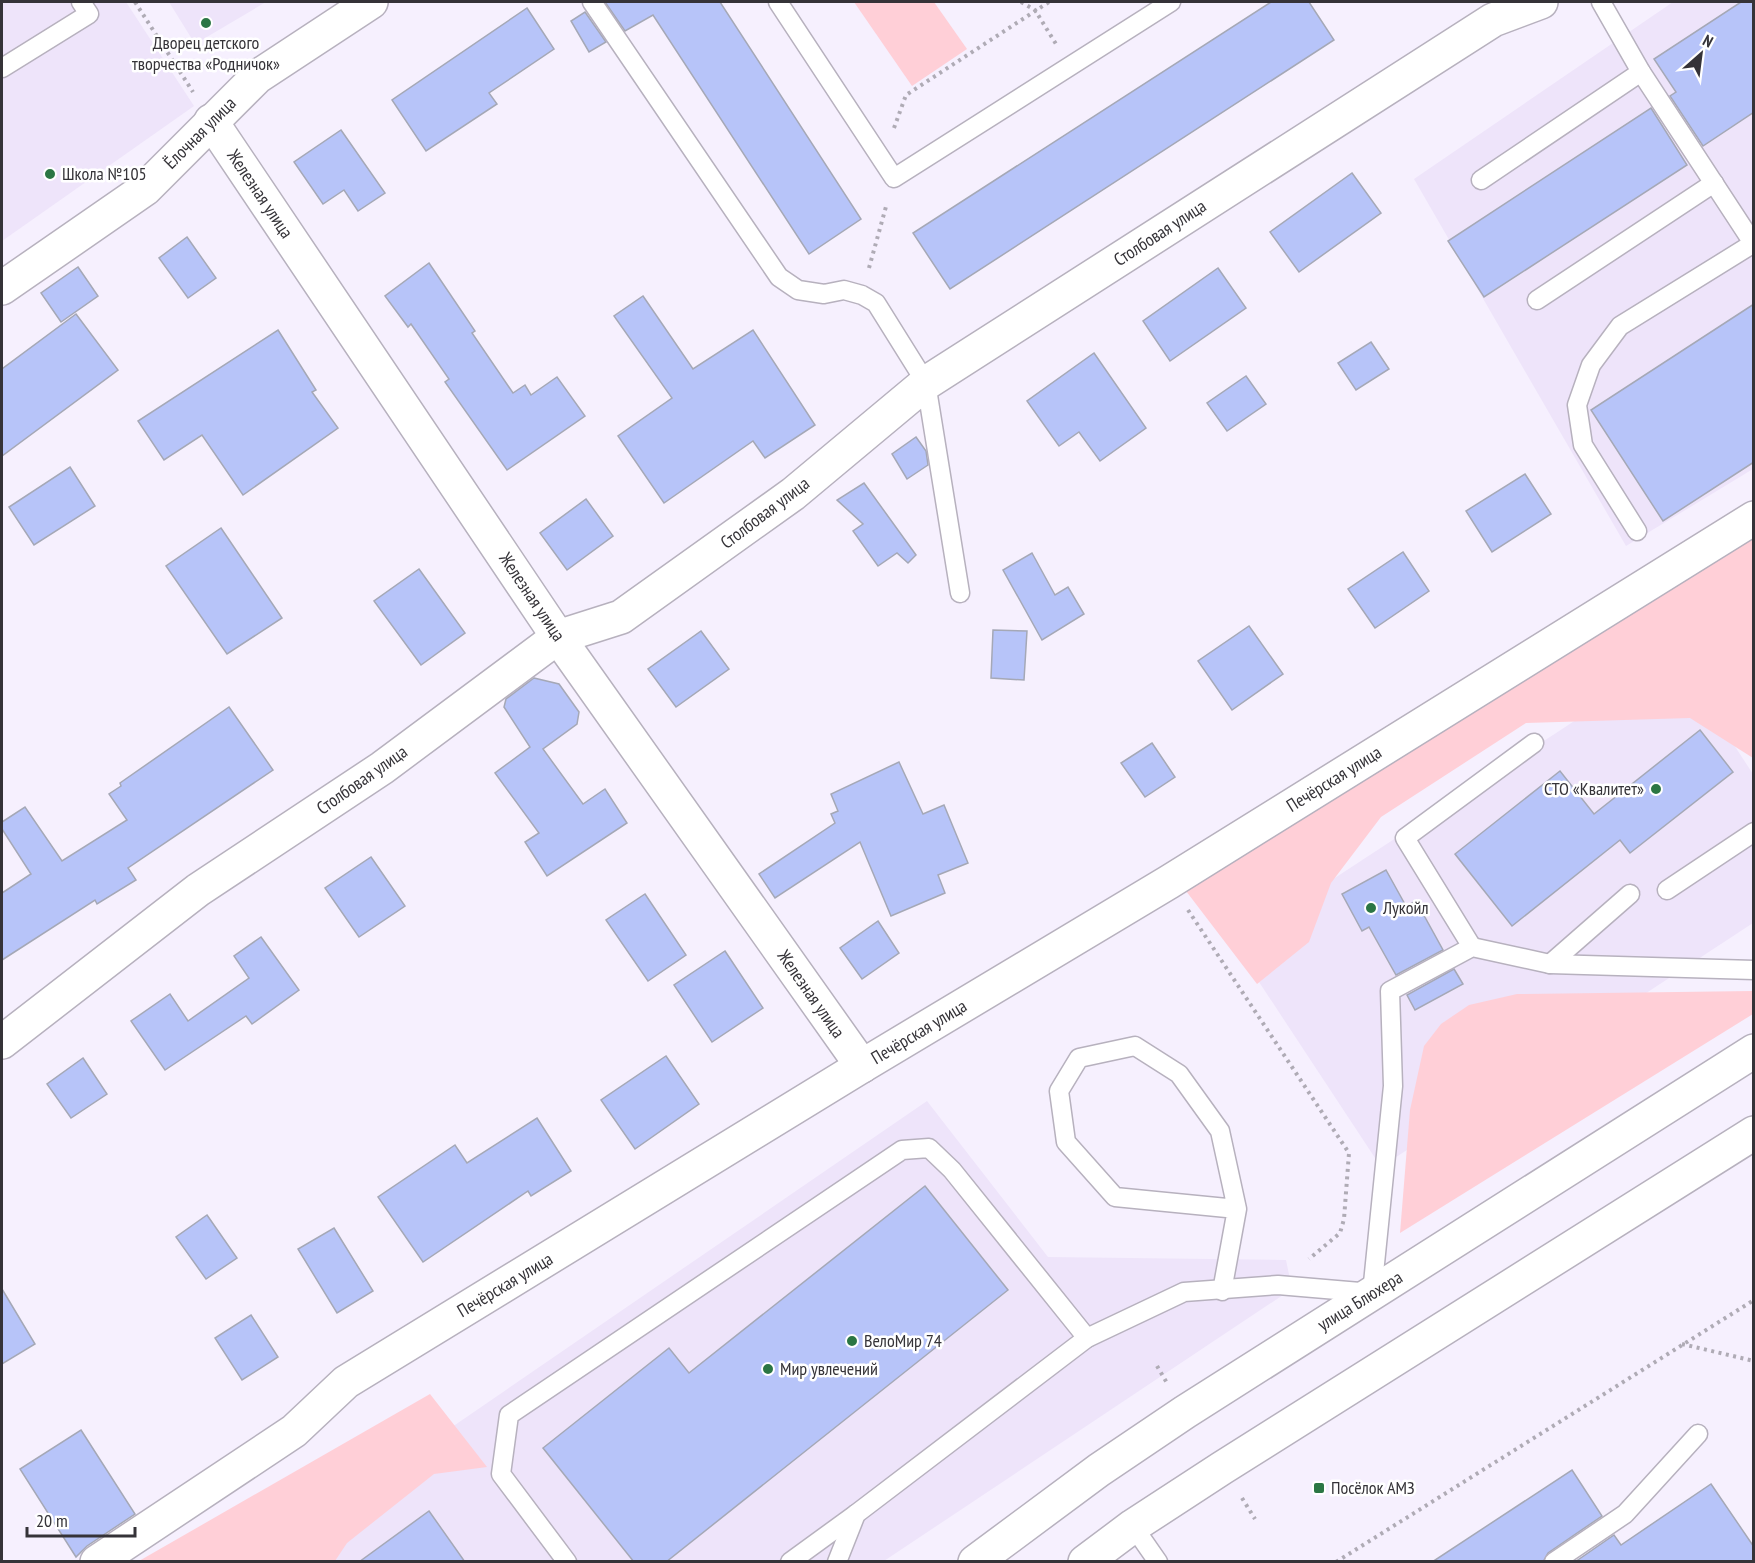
<svg xmlns="http://www.w3.org/2000/svg" width="1755" height="1563" font-family="'PT Sans Narrow',sans-serif">
<style>
.built{fill:#eee4fa}
.green{fill:#ffcfd7}
.building{fill:#b7c4f9;stroke:#a5a8b6;stroke-width:1.5}
.lines{fill:none;stroke-linecap:round;stroke-linejoin:round}
.service-casing{stroke:#b7b1be;stroke-width:21}
.minor-casing{stroke:#b7b1be;stroke-width:36}
.primary-casing{stroke:#b7b1be;stroke-width:36}
.path{stroke:#afabb5;stroke-width:4;stroke-dasharray:3 4.5;stroke-linecap:butt}
.service{stroke:#fff;stroke-width:18}
.minor{stroke:#fff;stroke-width:33}
.primary{stroke:#fff;stroke-width:33}
.poi-dot{fill:#2b7644;stroke:#fff;stroke-width:2}
.labels{text-anchor:middle;stroke-width:5;stroke-linejoin:round;paint-order:stroke}
.poi-label{font-size:18px;fill:#353338;stroke:#fff;text-anchor:start}
.street-label{font-size:18px;fill:#353338;stroke:#fff}
</style>
<rect width="100%" height="100%" fill="#f6f0fe"/>
<g class="built">
<path d="M2,2H126L194,106L2,241Z"/>
<path d="M169,2H266L195,44Z"/>
<path d="M1673,2H1753V469L1626,546L1414,179Z"/>
<path d="M1675,655L1753,774V923L1381,1167L1234,944Z"/>
<path d="M927,1101L1048,1257L1286,1260L1292,1289L884,1561L267,1562L436,1438Z"/>
</g>
<g class="green">
<path d="M854,2H934L967,49L912,86Z"/>
<path d="M1753,532V758L1690,718L1526,723L1381,817L1331,883L1309,942L1257,984L1186,891Z"/>
<path d="M1753,991V1014L1400,1233L1410,1110L1424,1046L1441,1024L1469,1005L1517,994Z"/>
<path d="M430,1394L487,1467L434,1474L347,1543L335,1561H139Z"/>
</g>
<g class="building">
<path d="M605,2H720L861,219L809,254L653,15L625,31Z"/>
<path d="M1271,2H1309L1334,40L950,289L913,233Z"/>
<path d="M1741,2H1754V112L1703,146L1670,96L1676,92L1654,59Z"/>
<path d="M527,8L554,49L489,93L497,104L426,151L392,100Z"/>
<path d="M585,12L606,42L589,52L571,21Z"/>
<path d="M1651,108L1687,165L1484,297L1448,241Z"/>
<path d="M341,130L385,193L358,211L344,190L323,204L294,162Z"/>
<path d="M1352,173L1381,213L1299,272L1270,232Z"/>
<path d="M187,237L216,278L188,298L159,258Z"/>
<path d="M429,263L475,331L472,333L513,393L525,385L531,395L557,377L585,416L507,470L445,382L449,379L411,324L408,327L385,296Z"/>
<path d="M78,267L98,296L61,322L41,293Z"/>
<path d="M1218,268L1246,308L1170,361L1143,321Z"/>
<path d="M643,296L693,369L753,330L815,425L765,458L753,441L664,503L618,436L672,398L614,316Z"/>
<path d="M1754,304V462L1663,521L1591,410Z"/>
<path d="M76,314L118,370L2,456V369Z"/>
<path d="M278,330L316,390L312,392L338,428L243,495L202,435L164,460L138,421Z"/>
<path d="M1371,342L1389,369L1356,390L1338,363Z"/>
<path d="M1094,353L1146,428L1100,461L1079,432L1059,446L1027,401Z"/>
<path d="M1246,376L1266,404L1227,431L1207,403Z"/>
<path d="M916,437L926,451L928,465L907,479L892,454Z"/>
<path d="M70,467L95,506L34,545L9,507Z"/>
<path d="M1525,474L1551,514L1492,552L1466,511Z"/>
<path d="M864,483L916,555L908,563L897,553L878,566L853,531L863,524L837,500Z"/>
<path d="M586,499L613,536L567,570L540,533Z"/>
<path d="M221,528L282,618L227,654L166,566Z"/>
<path d="M1403,552L1429,591L1375,628L1348,589Z"/>
<path d="M1032,553L1055,595L1068,587L1084,614L1042,640L1003,570Z"/>
<path d="M419,569L465,633L421,665L374,601Z"/>
<path d="M1249,626L1283,674L1232,710L1198,661Z"/>
<path d="M993,630L1027,631L1024,680L991,678Z"/>
<path d="M701,631L729,669L676,707L648,669Z"/>
<path d="M534,678L559,684L579,712L577,724L543,749L583,804L605,789L627,823L547,876L525,842L539,833L495,773L530,747L504,707L506,699Z"/>
<path d="M229,707L273,770L128,868L136,880L97,904L95,900L2,960V893L31,874L2,829V822L25,807L62,861L127,820L109,794L121,786L120,783Z"/>
<path d="M1700,730L1733,772L1630,853L1620,840L1512,926L1455,854L1560,771L1594,814Z"/>
<path d="M1152,743L1175,777L1145,797L1121,763Z"/>
<path d="M899,762L923,814L944,805L968,863L938,875L945,893L891,916L860,842L775,898L759,874L835,823L831,814L838,811L831,794Z"/>
<path d="M371,857L405,906L359,937L325,888Z"/>
<path d="M1386,870L1406,906L1416,901L1443,950L1396,975L1369,927L1362,931L1342,894Z"/>
<path d="M645,894L686,955L648,981L606,920Z"/>
<path d="M878,921L899,953L862,979L840,948Z"/>
<path d="M261,937L299,990L252,1024L246,1016L165,1070L131,1021L170,994L188,1021L249,978L234,956Z"/>
<path d="M725,951L763,1008L712,1042L674,985Z"/>
<path d="M1454,969L1463,984L1415,1010L1407,995Z"/>
<path d="M666,1056L699,1104L635,1149L601,1100Z"/>
<path d="M83,1058L107,1094L71,1118L47,1084Z"/>
<path d="M537,1118L571,1171L531,1196L528,1191L423,1262L378,1197L455,1145L467,1163Z"/>
<path d="M925,1186L1008,1290L666,1562H634L543,1448L669,1348L689,1373Z"/>
<path d="M207,1215L237,1258L206,1279L176,1237Z"/>
<path d="M334,1228L373,1291L337,1313L298,1249Z"/>
<path d="M2,1289L35,1344L2,1364Z"/>
<path d="M251,1315L278,1357L242,1380L215,1338Z"/>
<path d="M81,1430L135,1514L87,1546L76,1557L20,1469Z"/>
<path d="M1572,1470L1602,1516L1548,1553L1543,1562H1432Z"/>
<path d="M1711,1484L1754,1547V1562H1575L1614,1535L1621,1545Z"/>
<path d="M429,1511L465,1562H359Z"/>
</g>
<g class="lines">
<g class="service-casing">
<g id="service">
<path d="M592,2L779,277L798,290L824,294L844,290L862,295L876,303L926,383L960,593"/>
<path d="M778,2L894,178L1171,2"/>
<path d="M1601,2L1641,72L1753,243"/>
<path d="M2,68L89,14L81,2"/>
<path d="M1481,180L1641,72"/>
<path d="M1537,300L1714,183"/>
<path d="M1637,531L1583,445L1577,405L1591,365L1620,326L1754,243"/>
<path d="M1667,890L1754,832"/>
<path d="M1472,947L1405,838L1534,743"/>
<path d="M1550,964L1630,894"/>
<path d="M1222,1291L1237,1209L1220,1131L1179,1074L1135,1046L1079,1058L1059,1091L1066,1142L1115,1197L1237,1209"/>
<path d="M1133,1526L1158,1562"/>
<path d="M567,1562L501,1474L509,1415L902,1150L929,1148L952,1170L1087,1338"/>
<path d="M790,1562L856,1514"/>
<path d="M837,1562L856,1514L1087,1338L1184,1292L1278,1285L1372,1293L1393,1086L1390,991L1472,947L1550,964L1754,970"/>
<path d="M1554,1562L1625,1514L1698,1434"/>
</g>
</g>
<g class="minor-casing">
<g id="minor">
<path d="M211,121L558,637L862,1066"/>
<path d="M2,288L145,189L257,77L371,2"/>
<path d="M2,1042L198,890L382,768L558,637L621,617L793,494L926,383L1493,20L1541,2"/>
<path d="M97,1562L294,1431L346,1382L862,1066L1169,882L1754,518"/>
</g>
</g>
<g class="primary-casing">
<g id="primary">
<path d="M975,1562L1099,1470L1185,1412L1754,1051"/>
<path d="M1085,1562L1133,1526L1222,1468L1754,1133"/>
</g>
</g>
<g class="path">
<path d="M135,2L193,92"/>
<path d="M1021,2L1035,10L1056,44"/>
<path d="M894,128L906,95L1049,2"/>
<path d="M869,268L887,203"/>
<path d="M1188,910L1349,1153L1344,1219L1340,1233L1309,1259"/>
<path d="M1682,1344L1754,1361"/>
<path d="M1157,1366L1167,1383"/>
<path d="M1242,1498L1255,1519"/>
<path d="M1336,1562L1754,1300"/>
</g>
<use href="#service" class="service"/>
<use href="#minor" class="minor"/>
<use href="#primary" class="primary"/>
</g>
<g class="poi-dot">
<circle cx="206" cy="23" r="6"/>
<circle cx="50" cy="174" r="6"/>
<circle cx="1656" cy="789" r="6"/>
<circle cx="1371" cy="908" r="6"/>
<circle cx="852" cy="1341" r="6"/>
<circle cx="768" cy="1369" r="6"/>
<rect x="1313" y="1482" width="12" height="12" rx="3"/>
</g>
<g class="labels">
<g class="poi-label">
<text x="206" y="49" text-anchor="middle">Дворец детского<tspan x="206" dy="21">творчества «Родничок»</tspan></text>
<text x="62" y="180">Школа №105</text>
<text x="1644" y="795" text-anchor="end">СТО «Квалитет»</text>
<text x="1383" y="914">Лукойл</text>
<text x="864" y="1347">ВелоМир 74</text>
<text x="780" y="1375">Мир увлечений</text>
<text x="1331" y="1494">Посёлок АМЗ</text>
</g>
<g class="street-label">
<text transform="translate(200 133) rotate(-45)" y="6">Ёлочная улица</text>
<text transform="translate(260 194) rotate(56)" y="6">Железная улица</text>
<text transform="translate(1160 233) rotate(-33)" y="6">Столбовая улица</text>
<text transform="translate(765 513) rotate(-37)" y="6">Столбовая улица</text>
<text transform="translate(532 597) rotate(56)" y="6">Железная улица</text>
<text transform="translate(1334 779) rotate(-32)" y="6">Печёрская улица</text>
<text transform="translate(362 780) rotate(-35)" y="6">Столбовая улица</text>
<text transform="translate(811 994) rotate(55)" y="6">Железная улица</text>
<text transform="translate(919 1032) rotate(-31)" y="6">Печёрская улица</text>
<text transform="translate(505 1285) rotate(-31)" y="6">Печёрская улица</text>
<text transform="translate(1360 1301) rotate(-32)" y="6">улица Блюхера</text>
</g>
</g>
<rect width="1755" height="1563" fill="none" stroke="#353338" stroke-width="6"/>
<g transform="translate(1701 54) rotate(28)" stroke="#ffffff" stroke-width="4.5" paint-order="stroke">
<path d="M0-4.5L10 22L0 15L-10 22Z" fill="#353338"/>
<text y="-9" font-size="16" font-weight="bold" text-anchor="middle" fill="#353338">N</text>
</g>
<path d="M27 1527v9h108v-9" fill="none" stroke="#353338" stroke-width="3"/>
<text x="36" y="1527" font-size="18" fill="#353338" stroke="#ffffff" stroke-width="4.5" paint-order="stroke">20 m</text>
</svg>
